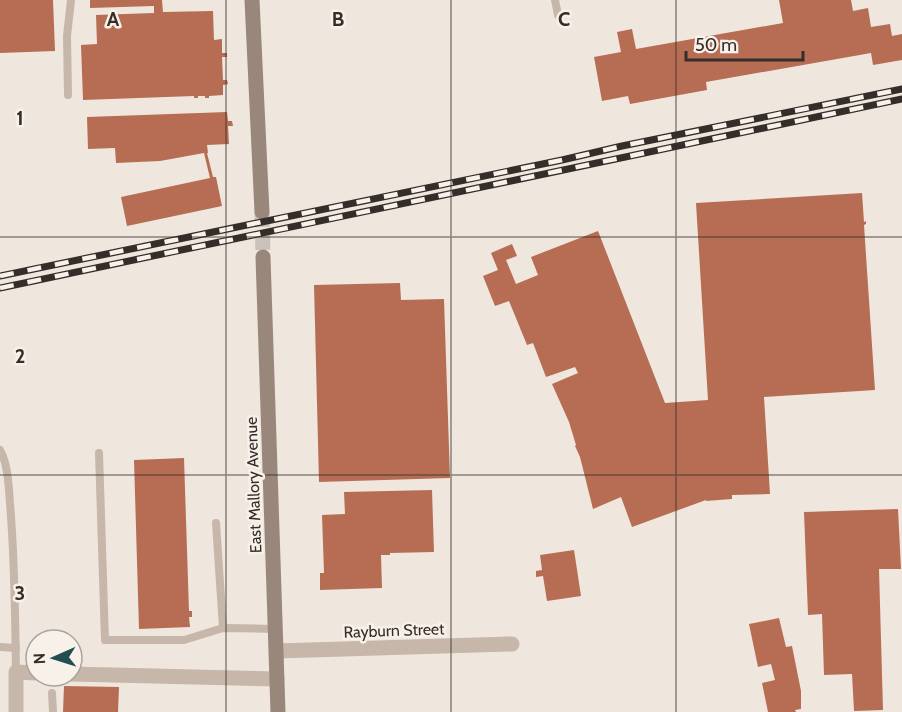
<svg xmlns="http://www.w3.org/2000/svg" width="902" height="712" font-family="Cabin,sans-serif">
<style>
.building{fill:#b76d53}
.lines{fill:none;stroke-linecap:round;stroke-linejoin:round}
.secondary-tunnel{stroke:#cac2b9;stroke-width:15;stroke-dasharray:15 8;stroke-linecap:butt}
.service{stroke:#c6b7aa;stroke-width:8}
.minor{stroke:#c6b7aa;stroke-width:15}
.secondary{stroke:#99877c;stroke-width:15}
.rail-casing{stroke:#342d29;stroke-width:7}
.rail{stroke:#f7f1e9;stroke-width:4.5;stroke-dasharray:14;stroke-linecap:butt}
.grid{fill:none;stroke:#342d29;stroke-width:1.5;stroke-opacity:0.55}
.labels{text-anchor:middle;stroke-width:5;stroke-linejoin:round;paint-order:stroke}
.street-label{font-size:16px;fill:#342d29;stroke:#f7f1e9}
.grid-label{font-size:20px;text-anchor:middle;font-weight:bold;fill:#342d29;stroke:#f7f1e9;stroke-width:5;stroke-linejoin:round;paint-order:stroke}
</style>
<rect width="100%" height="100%" fill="#efe7dd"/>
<g class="building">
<path d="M0,0H53L55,51L0,53Z"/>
<path d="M90,0H162L163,12L213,11L214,40L222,39V53H227V57H222L223,80H227L228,84L223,85V95L209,96V98H205V96H198V98H194V96L83,100L81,45L97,44L96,15L154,13V6L90,8Z"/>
<path d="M779,0H851L853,11L868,8L871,27L890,24L892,36L902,34V60L873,65L871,53L706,82L707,90L630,104L628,96L602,101L594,57L621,52L617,32L632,29L636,49L783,23Z"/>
<path d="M227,112L228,121H232L233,126H228L229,144L207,145L208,153H207L213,177H216L222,206L127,226L121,197L210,178L204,153L160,161L116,163L115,148L88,149L87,117Z"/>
<path d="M862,193L864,222L866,221V224L864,225L875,390L764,397L770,494L732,495V499L706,501V500L632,527L621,497L593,509L580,457L575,446L576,445L569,422L552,384L578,373L575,367L546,377L533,343L527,345L509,301L495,306L483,276L498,270L491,253L512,244L517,256L506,260L516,284L538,275L531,257L598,231L665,403L708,400L696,203Z"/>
<path d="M400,283L401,300L444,299L450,478L319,482L314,285Z"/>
<path d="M184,458L189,611H192V617H189L190,627L139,629L134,460Z"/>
<path d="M432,490L434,552L390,553V555H381L382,588L320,590V573H324L322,515L345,514L344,492Z"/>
<path d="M898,509L901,569H879L883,710L854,711L852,674L824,675L822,614L808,615L804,512Z"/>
<path d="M574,550L581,596L547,601L543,576L536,577V571L542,570L540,555Z"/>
<path d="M779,618L786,647L792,646L801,691V709L795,710L796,712H768L762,683L775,680L771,664L758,667L749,624Z"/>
<path d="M64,686L119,687L118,712H63Z"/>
</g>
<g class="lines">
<path class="secondary-tunnel" d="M262,212L263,257"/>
<g class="service">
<path d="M555,0L558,15"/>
<path d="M68,95L67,36L71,0"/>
<path d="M0,450C8,463 9,489 10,504C15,560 15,616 16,672"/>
<path d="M99,453L105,640H184L223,628L276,629"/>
<path d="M216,523L223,628"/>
<path d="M0,647L16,648"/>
<path d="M52,693L53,712"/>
</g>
<g class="minor">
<path d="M277,651L512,644"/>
<path d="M72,674L277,679"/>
<path d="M16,712V672L36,673"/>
</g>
<g class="secondary">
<path d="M252,0L262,212"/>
<path d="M263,257L278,712"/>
</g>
<g class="rail-casing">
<g id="rail">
<path d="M0,276L562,160L622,146L902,89"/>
<path d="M0,288L902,99"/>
</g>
</g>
<use href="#rail" class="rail"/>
</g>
<path class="grid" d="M226,0V712M451,0V712M676,0V712M0,237H902M0,475H902"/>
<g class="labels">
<g class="street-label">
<text transform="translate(253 485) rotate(-92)" y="6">East Mallory Avenue</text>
<text transform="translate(394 630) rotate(-2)" y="6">Rayburn Street</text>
</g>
</g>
<g class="grid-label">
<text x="113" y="26">A</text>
<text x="338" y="26">B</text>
<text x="564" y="26">C</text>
<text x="20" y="125">1</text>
<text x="20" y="363">2</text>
<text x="20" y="600">3</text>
</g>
<g transform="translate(54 658) rotate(267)"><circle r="28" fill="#f7f1e9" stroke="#a9a39c" stroke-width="1.5"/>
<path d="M0-4.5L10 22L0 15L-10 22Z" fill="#234d51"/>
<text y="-9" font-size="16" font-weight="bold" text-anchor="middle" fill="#342d29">N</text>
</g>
<path d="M686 51v9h117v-9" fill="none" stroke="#342d29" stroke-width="3"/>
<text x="695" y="51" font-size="18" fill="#342d29" stroke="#f7f1e9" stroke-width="4.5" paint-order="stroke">50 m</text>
</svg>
